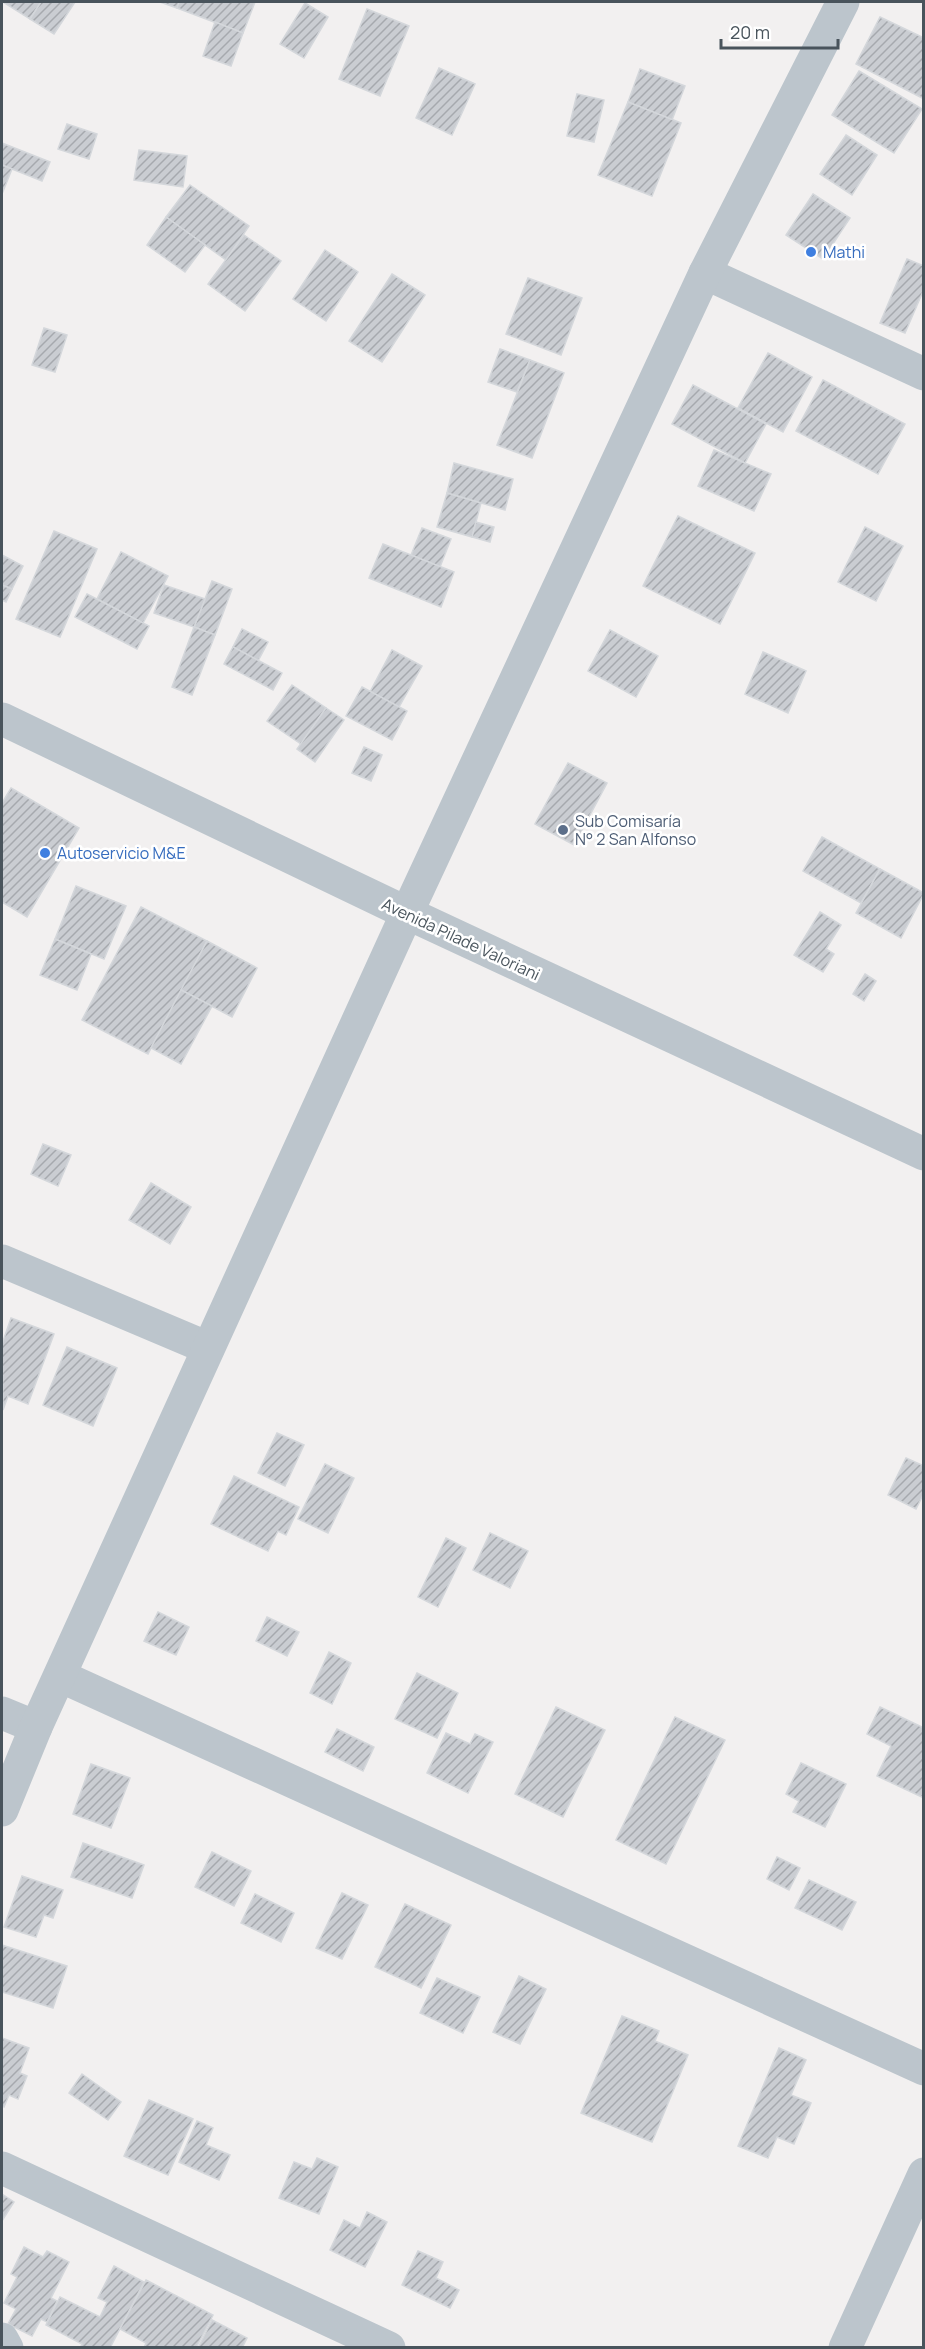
<svg xmlns="http://www.w3.org/2000/svg" width="925" height="2349" font-family="Manrope,sans-serif">
<style>
.building{fill:url(#building-hatch);stroke:#d4d7db;stroke-width:1.5}
.lines{fill:none;stroke-linecap:round;stroke-linejoin:round}
.street{stroke:#bcc5cc;stroke-width:33}
.shop-dot{fill:#3f7fe0;stroke:#fff;stroke-width:2}
.service-dot{fill:#5c6f8a;stroke:#fff;stroke-width:2}
.labels{text-anchor:middle;stroke-width:5;stroke-linejoin:round;paint-order:stroke}
.shop-label{font-size:16px;fill:#366cbe;stroke:#fff;text-anchor:start}
.service-label{font-size:16px;fill:#4e5e75;stroke:#fff;text-anchor:start}
.street-label{font-size:16px;fill:#49545c;stroke:#fff}
</style>
<defs>
<pattern id="building-hatch" width="6" height="6" patternUnits="userSpaceOnUse" patternTransform="scale(1.5)"><rect width="6" height="6" fill="#cacdd2"/><path d="M-1 1l2-2M0 6l6-6M5 7l2-2" fill="none" stroke="#a6a9ae"/></pattern>
</defs>
<rect width="100%" height="100%" fill="#f2f0f0"/>
<g class="building">
<path d="M3,2H41L30,19Z"/>
<path d="M41,2H75L54,34L30,19Z"/>
<path d="M160,2H180L177,8Z"/>
<path d="M179,2H255L243,33L177,8Z"/>
<path d="M305,3L328,17L304,58L280,44Z"/>
<path d="M367,9L409,26L380,96L339,79Z"/>
<path d="M880,17L924,38V99L856,64Z"/>
<path d="M215,22L243,33L231,66L203,56Z"/>
<path d="M439,68L475,84L452,135L416,118Z"/>
<path d="M640,69L685,86L672,120L628,102Z"/>
<path d="M859,71L922,109L894,153L832,115Z"/>
<path d="M577,94L604,100L594,142L567,136Z"/>
<path d="M628,102L681,123L652,196L598,175Z"/>
<path d="M67,124L97,134L89,159L58,149Z"/>
<path d="M846,135L877,155L852,195L820,174Z"/>
<path d="M2,143L50,162L42,181L2,165Z"/>
<path d="M139,150L187,156L183,187L134,180Z"/>
<path d="M2,165L12,169L2,194Z"/>
<path d="M190,185L249,226L226,260L166,217Z"/>
<path d="M813,194L850,218L823,259L786,235Z"/>
<path d="M166,217L205,245L185,272L147,245Z"/>
<path d="M244,235L281,261L245,311L208,284Z"/>
<path d="M325,250L358,272L326,321L293,299Z"/>
<path d="M907,259L924,266V289L905,333L880,323Z"/>
<path d="M392,274L425,295L382,362L349,341Z"/>
<path d="M528,278L582,298L561,355L506,334Z"/>
<path d="M44,328L67,335L55,372L32,365Z"/>
<path d="M500,349L530,360L517,392L488,382Z"/>
<path d="M768,353L812,377L783,432L738,408Z"/>
<path d="M530,360L564,373L532,458L497,445Z"/>
<path d="M823,380L905,424L878,474L796,431Z"/>
<path d="M693,385L766,424L745,463L672,424Z"/>
<path d="M714,450L771,474L754,511L698,486Z"/>
<path d="M454,463L513,479L505,510L447,493Z"/>
<path d="M447,493L481,503L472,537L437,527Z"/>
<path d="M678,516L755,553L720,624L643,586Z"/>
<path d="M476,522L494,527L490,542L472,537Z"/>
<path d="M865,527L903,546L876,601L838,582Z"/>
<path d="M422,528L451,539L440,567L411,555Z"/>
<path d="M54,531L97,549L60,637L16,619Z"/>
<path d="M383,544L454,572L441,607L369,578Z"/>
<path d="M121,552L168,576L143,623L97,599Z"/>
<path d="M2,555L23,566L12,589L2,585Z"/>
<path d="M212,581L232,589L215,635L194,627Z"/>
<path d="M2,585L12,589L6,602L2,600Z"/>
<path d="M164,585L205,599L194,627L154,613Z"/>
<path d="M87,594L149,626L137,649L75,617Z"/>
<path d="M194,627L215,635L192,695L172,687Z"/>
<path d="M242,629L268,642L258,661L233,647Z"/>
<path d="M610,630L658,656L636,697L588,671Z"/>
<path d="M233,647L282,673L273,690L224,664Z"/>
<path d="M392,650L422,666L399,707L370,692Z"/>
<path d="M763,652L806,671L788,713L745,694Z"/>
<path d="M292,685L326,708L301,744L267,721Z"/>
<path d="M362,687L407,711L392,740L346,716Z"/>
<path d="M326,708L344,720L315,762L297,749Z"/>
<path d="M364,747L382,755L371,781L352,773Z"/>
<path d="M568,763L607,783L574,845L535,824Z"/>
<path d="M11,788L79,828L27,917L2,902V803Z"/>
<path d="M822,837L880,869L861,903L803,871Z"/>
<path d="M880,869L924,893L901,938L856,913Z"/>
<path d="M76,886L126,906L104,959L55,939Z"/>
<path d="M141,907L207,941L148,1054L82,1020Z"/>
<path d="M820,912L841,925L826,949L834,954L823,972L794,955Z"/>
<path d="M55,939L91,954L77,990L40,975Z"/>
<path d="M207,941L257,968L232,1017L181,990Z"/>
<path d="M865,974L876,981L864,1001L853,994Z"/>
<path d="M181,990L212,1006L181,1064L151,1048Z"/>
<path d="M43,1144L71,1155L58,1186L31,1174Z"/>
<path d="M151,1183L191,1207L170,1244L129,1220Z"/>
<path d="M11,1318L54,1334L28,1404L8,1396L3,1410L2,1344Z"/>
<path d="M67,1347L117,1368L93,1426L43,1405Z"/>
<path d="M277,1433L304,1445L285,1486L258,1473Z"/>
<path d="M906,1458L924,1466V1493L916,1509L888,1495Z"/>
<path d="M325,1464L354,1478L328,1533L298,1519Z"/>
<path d="M234,1476L299,1507L286,1535L278,1531L268,1551L211,1524Z"/>
<path d="M490,1533L528,1551L510,1588L473,1570Z"/>
<path d="M446,1538L466,1548L438,1607L418,1597Z"/>
<path d="M158,1612L189,1627L176,1655L144,1641Z"/>
<path d="M267,1617L299,1632L287,1656L256,1641Z"/>
<path d="M329,1652L351,1663L332,1704L310,1693Z"/>
<path d="M417,1673L458,1693L437,1738L395,1719Z"/>
<path d="M556,1707L605,1730L563,1817L515,1794Z"/>
<path d="M880,1707L924,1728V1798L877,1776L891,1746L867,1734Z"/>
<path d="M675,1717L725,1740L666,1864L616,1840Z"/>
<path d="M337,1729L374,1747L363,1771L325,1752Z"/>
<path d="M446,1733L470,1744L475,1734L493,1742L468,1793L427,1773Z"/>
<path d="M801,1763L846,1784L825,1827L793,1812L799,1801L786,1794Z"/>
<path d="M91,1764L130,1778L111,1828L73,1814Z"/>
<path d="M83,1843L144,1865L132,1898L71,1877Z"/>
<path d="M212,1852L251,1871L234,1906L195,1887Z"/>
<path d="M777,1857L800,1868L789,1890L767,1879Z"/>
<path d="M22,1876L63,1890L53,1918L44,1915L36,1937L4,1927Z"/>
<path d="M809,1880L856,1902L842,1930L795,1908Z"/>
<path d="M342,1893L368,1905L342,1959L316,1948Z"/>
<path d="M255,1894L294,1913L281,1942L241,1923Z"/>
<path d="M405,1904L451,1925L421,1988L375,1967Z"/>
<path d="M2,1945L67,1966L53,2008L2,1992Z"/>
<path d="M519,1976L546,1989L520,2044L493,2032Z"/>
<path d="M437,1978L480,1997L463,2033L420,2013Z"/>
<path d="M622,2016L659,2031L655,2041L688,2055L652,2142L581,2113Z"/>
<path d="M2,2038L29,2048L20,2073L27,2076L18,2099L9,2095L4,2107L2,2106Z"/>
<path d="M779,2048L806,2060L791,2095L811,2103L794,2144L777,2137L768,2158L738,2146Z"/>
<path d="M82,2074L121,2102L108,2120L69,2093Z"/>
<path d="M149,2100L193,2119L168,2175L124,2156Z"/>
<path d="M197,2121L213,2128L206,2145L230,2155L219,2180L179,2162Z"/>
<path d="M317,2158L338,2167L319,2214L279,2198L294,2162L312,2169Z"/>
<path d="M2,2194L14,2202L2,2221Z"/>
<path d="M367,2212L387,2222L365,2267L330,2250L344,2220L360,2228Z"/>
<path d="M24,2247L43,2257L47,2251L69,2262L51,2298L57,2301L47,2322L41,2319L32,2336L8,2324L16,2309L4,2303L17,2277L11,2274Z"/>
<path d="M418,2251L443,2262L436,2278L459,2290L450,2308L402,2285Z"/>
<path d="M114,2266L144,2282L110,2348H80L82,2344L46,2325L60,2297L100,2317L107,2302L98,2298Z"/>
<path d="M146,2280L213,2315L196,2348H144L146,2343L120,2329Z"/>
<path d="M212,2320L247,2338L242,2348H198Z"/>
</g>
<g class="lines">
<g class="street">
<path d="M705,273L924,374"/>
<path d="M2,719L407,913L924,1154"/>
<path d="M2,1261L208,1348"/>
<path d="M60,1676L924,2069"/>
<path d="M2,1713L36,1727"/>
<path d="M2,1810L36,1727L407,913L705,273L843,2"/>
<path d="M2,2168L389,2348"/>
<path d="M2,2339L7,2348"/>
<path d="M845,2348L924,2174"/>
</g>
</g>
<g class="shop-dot">
<circle cx="811" cy="252" r="6"/>
<circle cx="45" cy="853" r="6"/>
</g>
<circle class="service-dot" cx="563" cy="830" r="6"/>
<g class="labels">
<g class="shop-label">
<text x="823" y="258">Mathi</text>
<text x="57" y="859">Autoservicio M&amp;E</text>
</g>
<g class="service-label">
<text x="575" y="827">Sub Comisaría<tspan x="575" dy="18">N° 2 San Alfonso</tspan></text>
</g>
<g class="street-label">
<text transform="translate(461 939) rotate(25)" y="6">Avenida Pilade Valoriani</text>
</g>
</g>
<rect width="925" height="2349" fill="none" stroke="#49545c" stroke-width="6"/>
<path d="M721 39v9h117v-9" fill="none" stroke="#49545c" stroke-width="3"/>
<text x="730" y="39" font-size="18" fill="#49545c" stroke="#ffffff" stroke-width="4.5" paint-order="stroke">20 m</text>
</svg>
